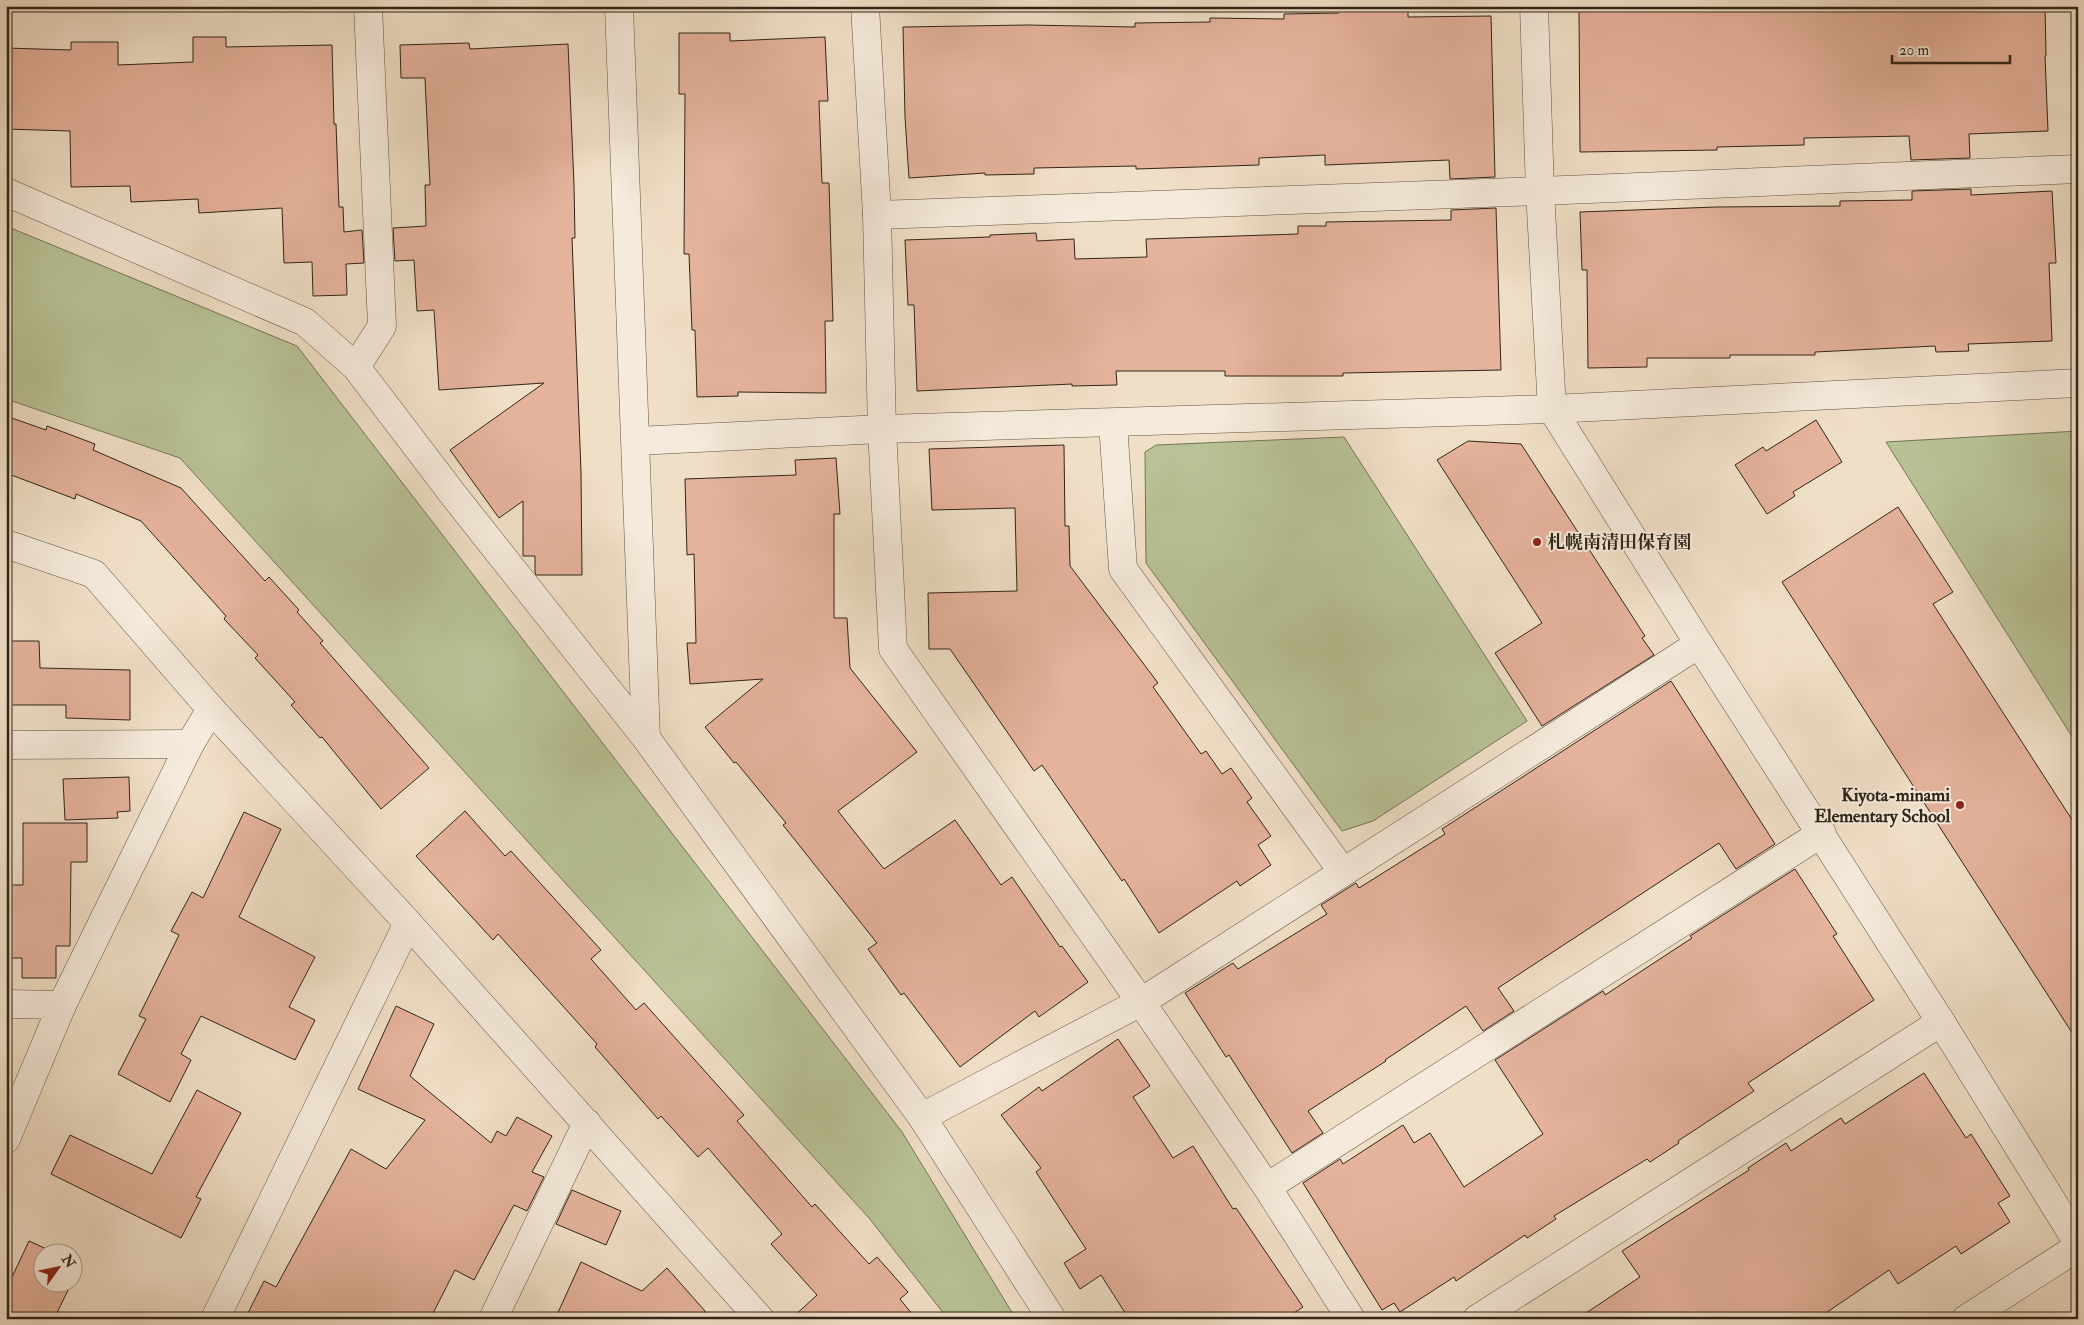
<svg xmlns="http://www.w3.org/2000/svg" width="2084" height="1325" font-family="'IM FELL Double Pica','Noto Serif JP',serif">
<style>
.green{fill:#b8c296;stroke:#747457}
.building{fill:#e5b29c;stroke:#302518}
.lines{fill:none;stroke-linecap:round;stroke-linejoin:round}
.minor-casing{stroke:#605444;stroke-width:29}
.tertiary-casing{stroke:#605444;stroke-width:29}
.minor{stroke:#f5eadb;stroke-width:28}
.tertiary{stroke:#f5eadb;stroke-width:28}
.poi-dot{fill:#8f2418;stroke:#f5eadb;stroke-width:2}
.labels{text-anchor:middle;stroke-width:4;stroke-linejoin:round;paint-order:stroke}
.poi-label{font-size:18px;font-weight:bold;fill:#302518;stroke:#f5eadb;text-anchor:start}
</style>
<rect width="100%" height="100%" fill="#f0dfc7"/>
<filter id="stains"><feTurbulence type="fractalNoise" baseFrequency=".004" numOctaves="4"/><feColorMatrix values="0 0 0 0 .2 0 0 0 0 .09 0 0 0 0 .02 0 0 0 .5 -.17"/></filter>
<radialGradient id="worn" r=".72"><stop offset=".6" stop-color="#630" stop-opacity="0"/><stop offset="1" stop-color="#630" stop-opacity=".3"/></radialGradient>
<g class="green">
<path d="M6,226L297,346L902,1132L1016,1319H948L869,1218L180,458L6,399Z"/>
<path d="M2078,431V746L1886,442Z"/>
<path d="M1344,437L1527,721L1373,821L1342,831L1146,563L1145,452L1156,445Z"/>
</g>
<g class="building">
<path d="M1663,6H2045L2046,56H2045L2048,131L1969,134L1970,158L1911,160L1909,136L1804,138V145L1717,147V150L1580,152L1579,9H1663Z"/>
<path d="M1339,10L1408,11V17L1491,16L1495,177L1450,179L1449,160L1325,165V155L1259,158V165L1136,169V166L1034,168V174L985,175V173L909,178L905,117L903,27L1028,25L1135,27V23L1210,22V18L1284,19V14L1339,13Z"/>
<path d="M679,33H730V41L825,37L828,101H819L822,183H829L833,321H825L826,393L738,392V396L697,397L695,330H692L689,254H684L685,94H679Z"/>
<path d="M193,37H226V47L332,45L334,124H336L339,207H343L344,232L362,230L364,263L346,264L347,295L313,296L312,262L284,263L282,208L199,213L198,199L131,202L130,186L71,187L70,131L6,129V48L71,50V42H118V65L193,62Z"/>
<path d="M469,43L470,49L568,44L574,185L575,238H572L581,472L582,575H536L535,572V556H523V501L499,518L450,450L544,383L439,390L434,310L417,311L414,260L395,261L393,228L426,226L425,185H430L425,78H401L400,45Z"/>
<path d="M1971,189V195L2052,191L2056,263H2049L2052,341L1968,344L1969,351L1936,352L1935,346L1815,352V355H1730V358H1647V367L1588,368L1587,270H1582L1580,212L1716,207L1840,206V201L1912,200V191Z"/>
<path d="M1496,208L1501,370L1343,373V376H1225V371H1116L1117,385L1072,386V384L917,391L914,305H908L905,240L990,237V235L1036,233L1037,241L1074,239L1075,259L1147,257L1146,239L1298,234V226H1326V222L1451,220V210Z"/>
<path d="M6,416L46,430L47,426L95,444L93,450L181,488L265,581L269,577L299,610L297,612L323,641L320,643L429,768L381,809L322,737L320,738L291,705L295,702L255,658L258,655L224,619L226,616L141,521L76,494L75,499L6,473Z"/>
<path d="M1816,420L1842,462L1793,492L1795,496L1767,514L1735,465L1763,447L1766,451Z"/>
<path d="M1468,441L1521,444L1645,636L1642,638L1654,655L1542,726L1495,653L1542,623L1437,460Z"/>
<path d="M1064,445L1065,526H1069L1070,566L1158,683L1153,687L1201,754L1206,751L1222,774L1231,768L1252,798L1247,802L1271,836L1258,845L1271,865L1240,886L1237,881L1159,933L1124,879L1122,881L1042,765L1034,771L950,649H929L928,593L1017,591L1015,508L932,510L929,449Z"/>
<path d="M836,458L840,514H834V618H847L850,668L917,752L838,811L884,869L955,820L1001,885L1012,877L1060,947L1062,946L1088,982L1039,1017L1035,1011L960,1067L904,993L901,995L868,949L877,943L783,825L786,823L736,762L734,763L705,727L763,679L690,684L687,643H696L694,554L687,555L685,479L796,475L795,460Z"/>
<path d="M1898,507L1953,592L1933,604L2078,829V1042L1782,582Z"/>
<path d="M6,641H39L40,668L130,670V720L66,718V705H6Z"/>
<path d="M1671,681L1775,844L1736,869L1719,843L1498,988L1514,1011L1483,1031L1466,1006L1385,1060L1386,1061L1308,1111L1323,1133L1292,1153L1229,1055L1226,1057L1185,993L1233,963L1238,969L1327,914L1321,905L1356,883L1359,888L1445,834L1442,829Z"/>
<path d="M129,777L130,811L117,812L118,818L65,820L63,779Z"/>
<path d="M465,811L505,856L511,851L601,950L591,959L636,1010L644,1003L744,1115L737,1121L812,1207L815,1204L869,1264L877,1257L908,1292L900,1299L916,1319H791L817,1295L771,1244L782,1234L708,1148L698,1157L661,1116L658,1119L595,1047L597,1044L498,934L493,940L416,856Z"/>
<path d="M244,812L281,829L239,917L315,957L289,1007L315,1020L295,1060L201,1016L181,1054L191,1060L170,1102L118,1074L146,1019L139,1016L179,935L171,931L192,892L203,898Z"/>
<path d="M23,823H87V862H71L70,946H56V978H22V958H6V885H23Z"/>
<path d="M1795,869L1837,934L1833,936L1874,1000L1748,1083L1754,1091L1678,1141L1679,1143L1650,1162L1647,1159L1554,1216L1556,1219L1527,1238L1525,1235L1456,1281L1454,1277L1400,1312L1394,1303L1382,1310L1303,1183L1340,1159L1343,1164L1403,1125L1414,1143L1430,1133L1464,1187L1543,1134L1495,1060L1603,991L1605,995L1692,938L1690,936Z"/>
<path d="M396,1006L434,1024L410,1076L491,1143L497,1131L506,1136L517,1117L552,1136L532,1172L544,1177L527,1211L514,1205L474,1280L455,1270L430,1319H245L264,1281L276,1287L351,1149L386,1169L425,1120L358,1089Z"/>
<path d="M1118,1039L1150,1086L1133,1097L1173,1158L1193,1146L1233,1209L1236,1208L1303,1307L1285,1319H1129L1101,1275L1080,1289L1064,1263L1086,1249L1036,1172L1041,1168L1001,1115L1039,1087L1042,1091Z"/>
<path d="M1924,1073L1966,1138L1971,1134L2010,1196L1998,1203L2010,1222L1961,1254L1956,1246L1898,1284L1889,1270L1817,1319H1577L1640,1277L1622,1251L1749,1170L1748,1168L1786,1143L1791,1151L1841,1118L1845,1124Z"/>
<path d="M197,1090L241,1113L196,1197L201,1199L181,1238L51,1174L70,1135L152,1174Z"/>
<path d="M572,1190L621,1211L606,1245L556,1224Z"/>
<path d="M29,1241L53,1252H42V1282H72L54,1319H6V1290Z"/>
<path d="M72,1262L80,1266L72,1282Z"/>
<path d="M581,1262L642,1291L667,1268L712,1319H555Z"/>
</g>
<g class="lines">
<g class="minor-casing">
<g id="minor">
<path d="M619,6L646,738L922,1117L1052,1319"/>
<path d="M865,6L877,215L882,429L893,649L1141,1002L1267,1187L1351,1319"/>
<path d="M1534,6L1540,191L1552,409L1699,644L1941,1022L2078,1243"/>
<path d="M6,192L305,322L356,367L455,497L646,738"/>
<path d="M877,215L1540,191L2078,169"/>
<path d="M356,367L382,326L368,6"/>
<path d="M1113,423L1123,569L1343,872"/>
<path d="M636,441L882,429L1552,409L2078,383"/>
<path d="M6,544L94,574L211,709L408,923L760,1319"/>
<path d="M6,745L190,744"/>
<path d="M6,1004L62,1005"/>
<path d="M922,1117L1141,1002L1699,644"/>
<path d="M6,1139L62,1005L190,744L211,709"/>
<path d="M1267,1187L1822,833"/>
<path d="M215,1319L408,923"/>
<path d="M493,1319L587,1123"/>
<path d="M1477,1319L1941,1022"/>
</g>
</g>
<g class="tertiary-casing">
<path id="tertiary" d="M1966,1319L2078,1247"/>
</g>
<use href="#minor" class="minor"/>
<use href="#tertiary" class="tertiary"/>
</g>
<g class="poi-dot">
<circle cx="1537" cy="542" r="5"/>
<circle cx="1960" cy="805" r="5"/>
</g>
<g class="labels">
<g class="poi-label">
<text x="1547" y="548">札幌南清田保育園</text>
<text x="1950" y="801" text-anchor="end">Kiyota-minami<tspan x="1950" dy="21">Elementary School</tspan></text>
</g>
</g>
<rect width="2084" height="1325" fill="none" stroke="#f0dfc7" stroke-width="25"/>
<rect x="8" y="8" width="2069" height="1310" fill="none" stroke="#302518" stroke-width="2.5"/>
<rect x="12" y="12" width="2059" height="1300" fill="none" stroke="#302518"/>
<g transform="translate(58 1268) rotate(57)"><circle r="24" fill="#f5eadb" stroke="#a69b8d"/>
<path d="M0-4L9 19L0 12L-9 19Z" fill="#8f2418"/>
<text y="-8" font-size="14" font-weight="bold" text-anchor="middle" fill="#302518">N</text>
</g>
<path d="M1892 55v8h118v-8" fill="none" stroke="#302518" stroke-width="2.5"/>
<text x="1899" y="55" font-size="15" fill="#302518" stroke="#f5eadb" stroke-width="4" paint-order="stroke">20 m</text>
<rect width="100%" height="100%" filter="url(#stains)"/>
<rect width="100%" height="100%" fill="url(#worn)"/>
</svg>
